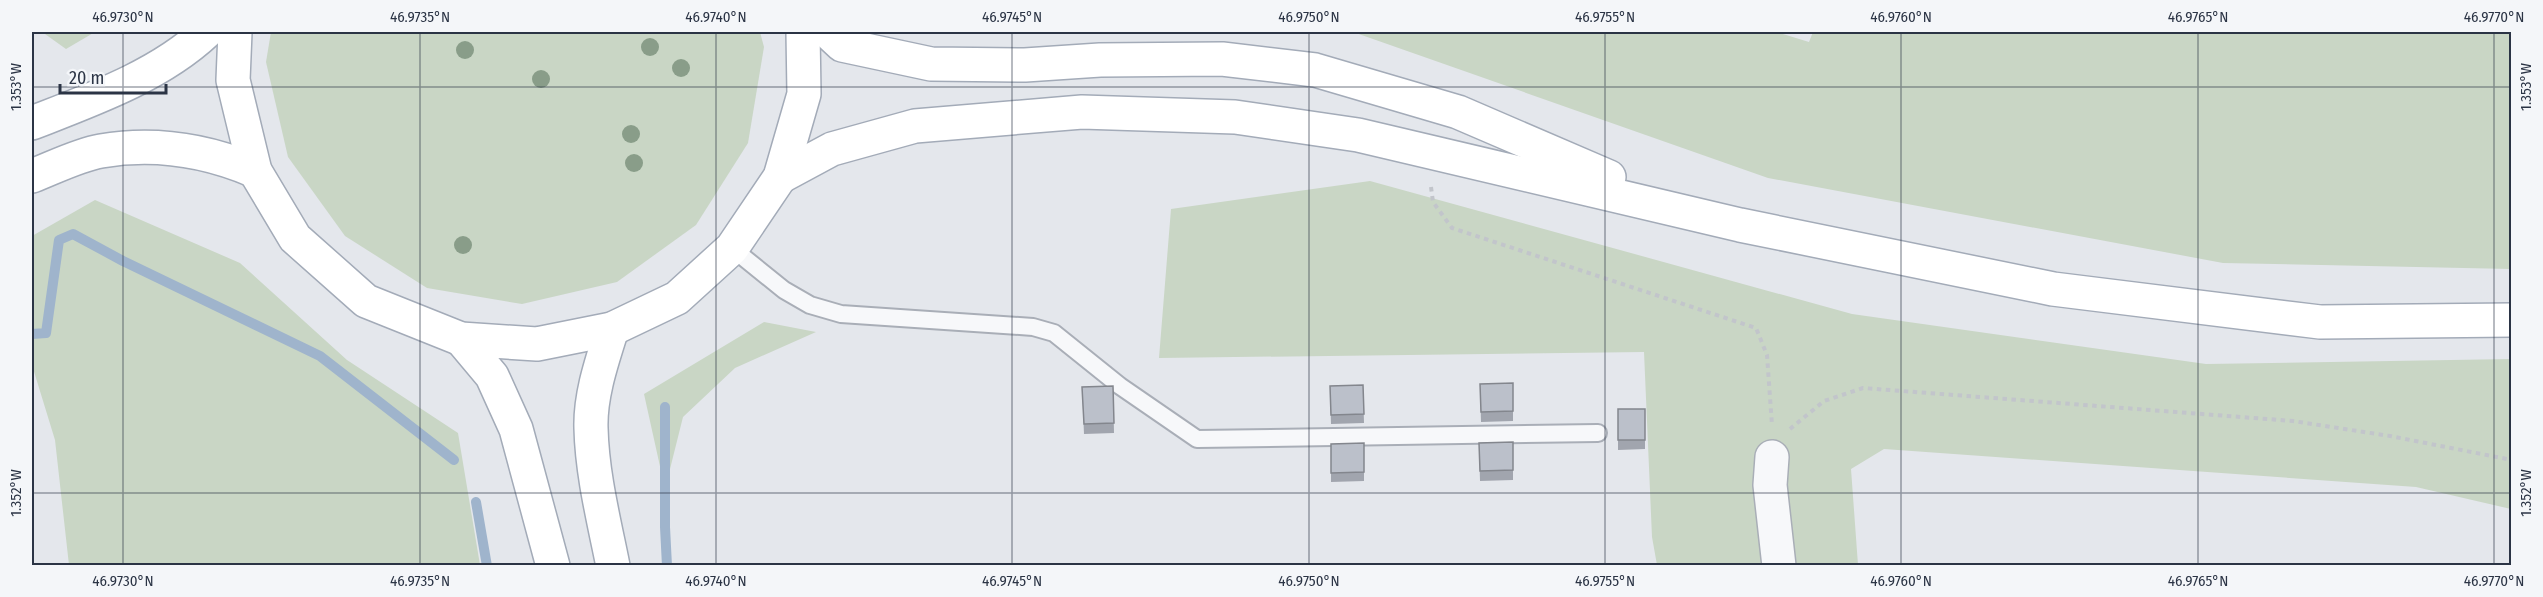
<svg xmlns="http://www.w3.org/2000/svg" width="2543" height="597" font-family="'Fira Sans Condensed',sans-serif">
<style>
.green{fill:#c9d6c5}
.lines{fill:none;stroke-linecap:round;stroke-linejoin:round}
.stream{stroke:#9fb4cc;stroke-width:10}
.service-casing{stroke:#a9aeb7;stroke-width:20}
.minor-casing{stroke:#a9aeb7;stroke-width:36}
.primary-casing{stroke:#a3abb8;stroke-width:36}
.path{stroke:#c2c5cb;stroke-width:4;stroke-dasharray:4.5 4.5;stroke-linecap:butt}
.service{stroke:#f7f8fa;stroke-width:16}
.minor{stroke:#f7f8fa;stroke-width:33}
.primary{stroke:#fff;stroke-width:33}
.tree{fill:#899d89}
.wall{fill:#a1a5ae}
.building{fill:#bbc0ca;stroke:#83868d;stroke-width:1.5}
.ticks{fill:none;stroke:#2b3445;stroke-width:1.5;stroke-opacity:0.45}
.neatline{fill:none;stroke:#2b3445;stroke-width:2}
.ticks-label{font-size:15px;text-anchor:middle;fill:#2b3445}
</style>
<rect width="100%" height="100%" fill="#e4e7ec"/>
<g class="green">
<path d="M49,32H95L66,49L45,34Z"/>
<path d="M271,32H760L764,47L748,143L696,225L617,282L522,304L427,288L345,236L288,157L266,62Z"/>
<path d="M1353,32H1776L1809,42L1813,32H2511V269L2223,263L1768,178Z"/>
<path d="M1370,181L1852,314L2206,364L2511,359V509L2416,487L1884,449L1851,469L1858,565H1657L1652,537L1644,352L1159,358L1171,209Z"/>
<path d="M95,200L240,263L347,360L458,433L480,565H69L55,440L32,365V236Z"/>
<path d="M764,322L816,332L735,368L683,417L665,489L644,394Z"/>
</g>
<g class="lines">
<g class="stream">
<path d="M32,334L46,333L59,240L73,234L123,261L320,356L454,460"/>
<path d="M665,407V527L667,566"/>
<path d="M476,502L487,566"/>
</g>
<g class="service-casing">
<path id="service" d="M732,248L784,290L810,305L841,314L1033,327L1054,333L1120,386L1197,439L1598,433"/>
</g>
<g class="minor-casing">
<path id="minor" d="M1772,457L1770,485L1779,566"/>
</g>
<g class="primary-casing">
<g id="primary">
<path d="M235,32L233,80L255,171L295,238L366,301L461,339L537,344L612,329L677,298L732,248L780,177L804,94L803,32"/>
<path d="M828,32L842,45L931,64L1025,65L1100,60L1222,59L1315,70L1458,112L1609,177"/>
<path d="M32,123C91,100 159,76 206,32"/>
<path d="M32,176C53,168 78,155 101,151C154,142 206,150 255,171"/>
<path d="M780,177L832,149L915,126L1082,112L1235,117L1358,135L1740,225L2053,289L2320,322L2512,320"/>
<path d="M612,329C602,361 590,395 591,428C592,474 604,521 613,566"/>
<path d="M461,339L492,376L516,429L553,566"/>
</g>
</g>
<g class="path">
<path d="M1431,187L1433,202L1452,228L1756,328L1767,355L1772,425"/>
<path d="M1790,429L1824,401L1863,388L2293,421L2390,436L2512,460"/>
</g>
<use href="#service" class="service"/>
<use href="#minor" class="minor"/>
<use href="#primary" class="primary"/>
</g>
<g class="tree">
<circle cx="650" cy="47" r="9"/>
<circle cx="465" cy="50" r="9"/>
<circle cx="681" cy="68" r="9"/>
<circle cx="541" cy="79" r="9"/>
<circle cx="631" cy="134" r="9"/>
<circle cx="634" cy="163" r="9"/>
<circle cx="463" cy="245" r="9"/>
</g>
<g class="wall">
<path d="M1513,383V421L1481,422L1480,384Z"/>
<path d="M1363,385L1364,423L1331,424L1330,386Z"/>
<path d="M1113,386L1114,433L1084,434L1082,387Z"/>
<path d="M1618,409H1645V449L1618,450Z"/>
<path d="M1513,442V480L1480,481L1479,443Z"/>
<path d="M1364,443V481L1331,482V444Z"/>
</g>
<g class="building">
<path d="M1513,383V411L1481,412L1480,384Z"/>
<path d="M1363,385L1364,414L1331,415L1330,386Z"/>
<path d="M1113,386L1114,423L1084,424L1082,387Z"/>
<rect x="1618" y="409" width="27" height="31"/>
<path d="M1513,442V470L1480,471L1479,443Z"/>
<path d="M1364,443V472L1331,473V444Z"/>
</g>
<path class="ticks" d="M123,32V566M420,32V566M716,32V566M1012,32V566M1309,32V566M1605,32V566M1901,32V566M2198,32V566M2494,32V566M32,87H2512M32,493H2512"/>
<rect width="2543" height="597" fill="none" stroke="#f4f6f9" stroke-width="66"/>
<path d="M60 84v9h106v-9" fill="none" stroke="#2b3445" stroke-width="3"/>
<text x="69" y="84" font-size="18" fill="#2b3445" stroke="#f4f6f9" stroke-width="4.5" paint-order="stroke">20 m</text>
<rect x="33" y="33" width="2477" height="531" class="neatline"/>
<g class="ticks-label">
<text x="123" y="22">46.9730°N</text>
<text x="420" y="22">46.9735°N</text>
<text x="716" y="22">46.9740°N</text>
<text x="1012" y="22">46.9745°N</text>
<text x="1309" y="22">46.9750°N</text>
<text x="1605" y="22">46.9755°N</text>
<text x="1901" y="22">46.9760°N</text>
<text x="2198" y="22">46.9765°N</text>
<text x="2494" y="22">46.9770°N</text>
<text transform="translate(2526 87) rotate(-90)" y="5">1.353°W</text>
<text transform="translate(16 87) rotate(-90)" y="5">1.353°W</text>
<text transform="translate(2526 493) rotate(-90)" y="5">1.352°W</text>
<text transform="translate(16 493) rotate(-90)" y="5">1.352°W</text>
<text x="123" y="586">46.9730°N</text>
<text x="420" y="586">46.9735°N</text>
<text x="716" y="586">46.9740°N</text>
<text x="1012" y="586">46.9745°N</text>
<text x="1309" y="586">46.9750°N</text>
<text x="1605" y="586">46.9755°N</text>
<text x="1901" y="586">46.9760°N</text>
<text x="2198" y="586">46.9765°N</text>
<text x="2494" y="586">46.9770°N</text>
</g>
</svg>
